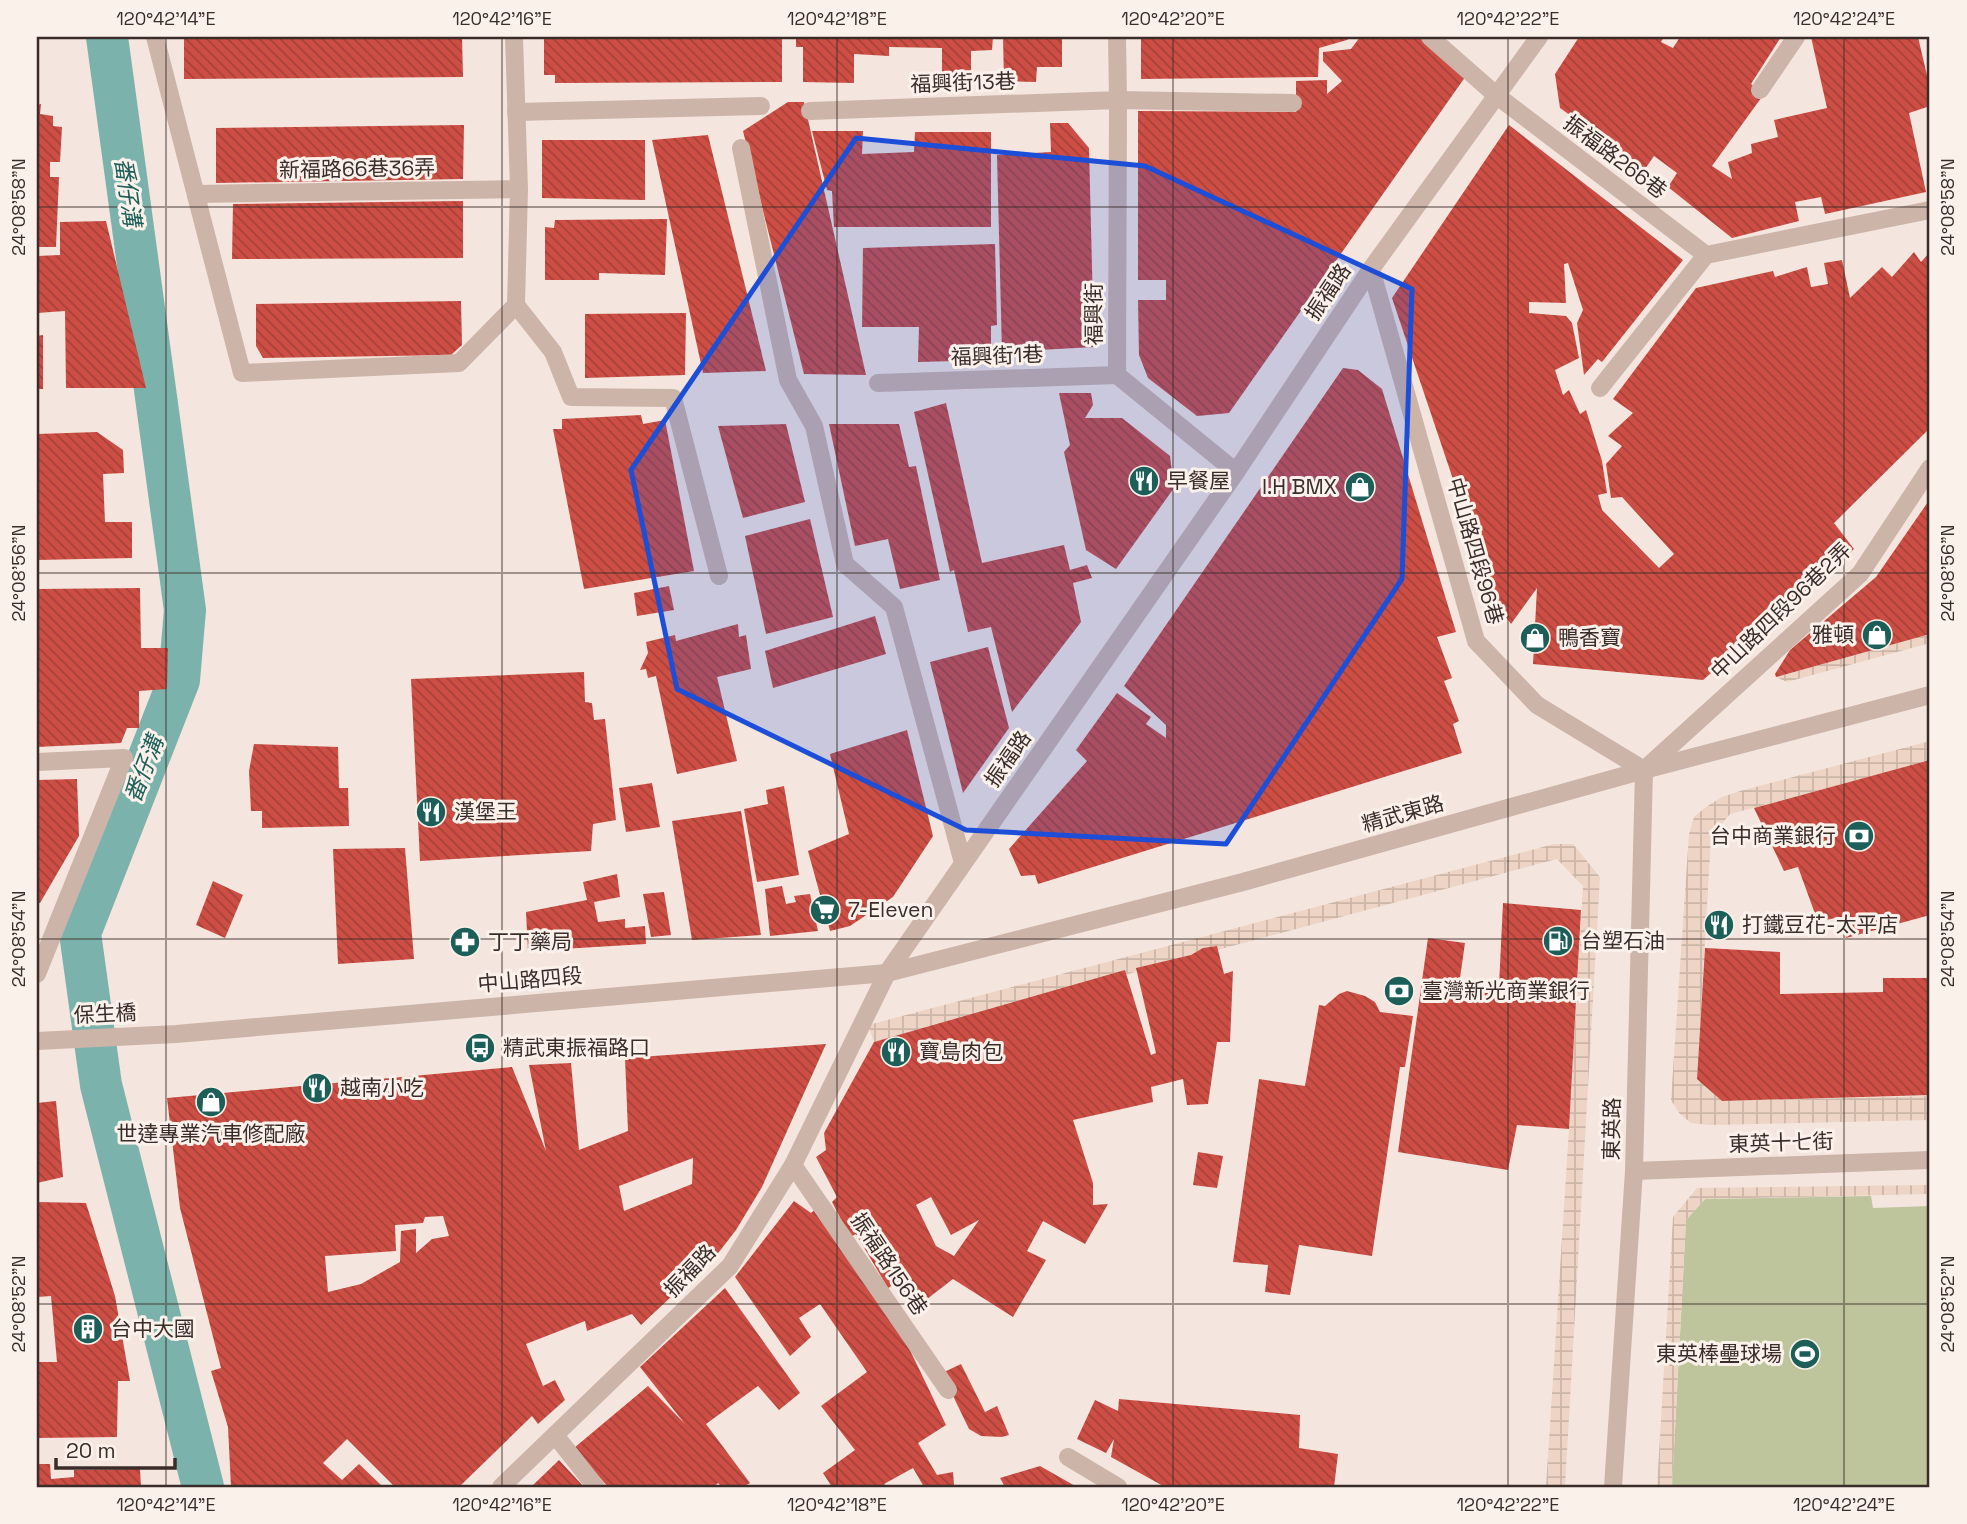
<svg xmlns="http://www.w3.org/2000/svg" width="1967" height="1524" font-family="'Space Grotesk','Noto Sans TC',sans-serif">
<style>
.pitch{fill:#bec59d}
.plaza{fill:url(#plaza-grid)}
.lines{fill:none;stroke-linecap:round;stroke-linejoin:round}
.canal{stroke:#7bb3ac;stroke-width:42}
.building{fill:url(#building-back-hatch);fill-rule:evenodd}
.service{stroke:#cdb4a9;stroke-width:18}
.minor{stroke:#cdb4a9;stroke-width:18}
.tertiary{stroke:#cdb4a9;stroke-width:18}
.marked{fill:#1d4ed8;fill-opacity:0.2;stroke:#1d4ed8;stroke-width:5;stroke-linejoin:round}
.ticks{fill:none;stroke:#3a2c29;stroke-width:2;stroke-opacity:0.45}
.labels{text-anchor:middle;stroke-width:6;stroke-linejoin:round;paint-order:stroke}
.street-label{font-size:21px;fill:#3a2c29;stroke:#fbf1eb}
.poi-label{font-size:21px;fill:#3a2c29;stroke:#fbf1eb;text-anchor:start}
.water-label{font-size:23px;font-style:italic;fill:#1c5f58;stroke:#fbf1eb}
.neatline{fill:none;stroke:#3a2c29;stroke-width:2.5}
.ticks-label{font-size:18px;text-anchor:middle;fill:#3a2c29}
</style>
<defs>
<pattern id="plaza-grid" width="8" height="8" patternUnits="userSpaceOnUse" patternTransform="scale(1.75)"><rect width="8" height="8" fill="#edd4c4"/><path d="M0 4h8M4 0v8" fill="none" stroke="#ccb6a8"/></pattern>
<pattern id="building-back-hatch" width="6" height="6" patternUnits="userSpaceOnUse" patternTransform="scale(1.75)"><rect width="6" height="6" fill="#cd4e44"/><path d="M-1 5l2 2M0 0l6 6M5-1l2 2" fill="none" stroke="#a74139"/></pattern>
</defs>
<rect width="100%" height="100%" fill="#f4e6de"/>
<path class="pitch" d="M1871,1196L1873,1208L1930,1206V1487H1672L1686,1220L1705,1199Z"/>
<g class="plaza">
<path d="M1930,634V643L1787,682L1776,677Z"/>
<path d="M1930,741V761L1730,814L1711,837L1697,1078L1722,1101L1930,1096V1120L1710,1125L1691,1123L1679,1113L1671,1100L1689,834L1694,817L1706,807L1722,797L1740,791Z"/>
<path d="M1554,844H1573L1600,877L1565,1487H1546L1569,1129L1583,886L1557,859L874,1042L868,1025Z"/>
<path d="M1930,1185V1194L1705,1199L1686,1220L1672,1487H1657L1673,1217L1697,1188Z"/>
</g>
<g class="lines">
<path class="canal" d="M107,37L185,610L179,680L80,933L101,1085L203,1487"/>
</g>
<g class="building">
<path d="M184,37H462L463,77L184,79Z"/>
<path d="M544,37H782V82L555,83V75H544Z"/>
<path d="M796,37H993L992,50L971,51V79L942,80V48L889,47V56L854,54V83L803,82V47H796Z"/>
<path d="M1003,37H1062V67H1037L1036,82L1004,81Z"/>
<path d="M1141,37H1351L1347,40L1319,48L1318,77L1141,79Z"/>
<path d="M1360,37H1419L1468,73L1229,413L1197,416L1148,378L1139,355L1138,300H1166V280H1138V111L1296,112V81L1327,80V94L1342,81L1323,61V52L1351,49Z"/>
<path d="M1579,37H1664L1661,42L1673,48L1680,37H1781L1751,84L1764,94L1712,166L1732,179L1728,162L1752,153L1751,144L1778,137L1774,120L1827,108L1811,37H1918L1930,88V106L1909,113L1926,192L1825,214L1821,197L1795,202L1799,221L1732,238L1668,187L1677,173L1654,156L1645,169L1560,108L1555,74Z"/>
<path d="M788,102H804L866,375L804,374L743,131Z"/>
<path d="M41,104L40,114L53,116V126L62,127L60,162H50V177H59L56,247H37V105Z"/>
<path d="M1050,123H1068L1089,148L1094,347L1002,352L997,155L1051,152Z"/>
<path d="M464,125L463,179L216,183V128Z"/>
<path d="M1509,125L1683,260L1602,362L1598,359L1584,375L1577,323L1583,310L1568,263L1564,264L1566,303L1529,302V313L1566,316L1572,323L1579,358L1555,370L1563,395L1569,390L1580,414L1586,410L1602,461L1607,493L1598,495L1602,510L1659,568L1674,554L1622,497L1611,498L1606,464L1622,446L1608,436L1633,413L1613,399L1696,288L1773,271L1775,277L1807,267L1811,287L1828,284L1824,263L1842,260L1850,298L1882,267L1892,277L1914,252L1921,262L1930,252V428L1834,523L1854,549L1703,680L1533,664L1537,588L1511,624L1494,601L1392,298Z"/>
<path d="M812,131H863L862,154L914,152L915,132H991V227H834L832,191L827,190Z"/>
<path d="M708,135L766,371L703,373L652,140Z"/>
<path d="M542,140H645V200L542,198Z"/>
<path d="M463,201V258L232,259L233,204Z"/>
<path d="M667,219L665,275L599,273V280H545V227L554,228L555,220Z"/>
<path d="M106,221L146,388H66L65,311L37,313V256L60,255V222Z"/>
<path d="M995,244L997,325L991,326V360L918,362L919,327H862L863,248Z"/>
<path d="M461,301L462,345L451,355L263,358L256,346V304Z"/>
<path d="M686,313L685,375L585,378V314Z"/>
<path d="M43,335V389H37V336Z"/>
<path d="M1343,368L1358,370L1382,389L1456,632L1437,637L1452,678L1444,681L1459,721L1453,724L1462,753L1038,884L1035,875L1021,876L1009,849L1087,761L1076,750L1117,693L1151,717L1146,724L1166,738V725L1124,686Z"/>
<path d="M1059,393H1091L1093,405L1085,418H1122L1170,456L1174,488L1116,569L1086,550L1064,452L1070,445Z"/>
<path d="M946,403L982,563L1064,545L1070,570L1087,565L1092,578L1073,583L1081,622L1012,712L991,627L968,632L954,570L950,572L914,412Z"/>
<path d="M641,415L643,424L665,420L694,571L584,589L553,429H562V419Z"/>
<path d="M786,424L805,502L743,518L718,426Z"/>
<path d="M829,424H899L909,467L916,466L940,580L900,589L888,539L855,546Z"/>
<path d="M97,432L123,450L124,473L103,474L105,522H132V558L37,560V434Z"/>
<path d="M1930,499V634L1776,677L1775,674L1790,650L1876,577Z"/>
<path d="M810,519L833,617L766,634L745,536Z"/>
<path d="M669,586L674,610L637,616L634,593Z"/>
<path d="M140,588L141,648H168L167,689L139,691V728H127L121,743L37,747V589Z"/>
<path d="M875,616L886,654L773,688L765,651Z"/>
<path d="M738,624L739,637L746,635L751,669L717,677L737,761L677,774L656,676L648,678L646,669L640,670L648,653L646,642L675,635L676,641Z"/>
<path d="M988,647L1009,728L963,793L930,662Z"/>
<path d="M584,672L585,702L592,703L594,720L605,719L616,820L593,824L591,851L420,861L411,679Z"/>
<path d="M907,730L933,836L893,897L850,926L830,931L808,851L849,834L830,754Z"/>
<path d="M254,744L338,747L339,788H348L349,826L262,828V811H251L249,771Z"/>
<path d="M1930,760V915L1846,938L1839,917L1818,922L1798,867L1784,871L1754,808Z"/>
<path d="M77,779L79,836L40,903H37V780Z"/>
<path d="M652,783L660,827L626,832L619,788Z"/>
<path d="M784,786L799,875L757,882L744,809L768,804L766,790Z"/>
<path d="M741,811L761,935L692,940L672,821Z"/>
<path d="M405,848L414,959L338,964L333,849Z"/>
<path d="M617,874L620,897L594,902L598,922L625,919V928L645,926L646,944L528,951L526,912L587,900L583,882Z"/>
<path d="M213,881L243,895L225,938L196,925Z"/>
<path d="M782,886L786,904L796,902L794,896L810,894L818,931L770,936L765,889Z"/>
<path d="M664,892L671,935L651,937L643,894Z"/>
<path d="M1503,903L1581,910L1569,1129L1517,1125L1508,1170L1398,1152L1428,938L1465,943L1459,985L1499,986Z"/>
<path d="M1217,946L1224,974L1233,971L1230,1042H1217L1208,1104L1187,1105L1183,1079L1151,1087L1153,1102L1073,1120L1093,1183V1205L1108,1204L1085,1244L1043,1221L1027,1251L1046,1260L1013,1317L953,1279L918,1306L896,1283L888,1288L856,1234L850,1237L832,1202L837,1197L816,1157L826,1150L824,1133L874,1042L1125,970L1151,1055L1156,1053L1136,968L1191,955L1203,948ZM931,1197L951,1235L979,1220L954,1256L936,1246L916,1205Z"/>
<path d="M1705,948L1780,952V994L1883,992V978H1930V1095L1722,1101L1697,1079Z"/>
<path d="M1347,991L1365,996L1375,1002L1380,1012L1413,1016L1405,1067H1400L1372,1256L1299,1245L1290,1295L1265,1292L1268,1265L1233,1262L1259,1079L1305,1086L1319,1005L1325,1006L1339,994Z"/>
<path d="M826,1044L762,1187L736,1230L719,1252L641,1325L632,1314L587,1331L585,1321L526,1344L543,1386L555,1380L565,1400L538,1424L532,1416L459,1487H395L347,1439L323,1463L342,1480L359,1464L383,1487H231L228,1427L211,1371L221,1368L180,1208L167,1098L512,1067L546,1151L529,1065L571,1063L579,1150L628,1131L625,1058ZM693,1158L692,1184L624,1211L619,1186ZM443,1216L449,1236L432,1239L416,1253V1229L401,1231L400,1262L361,1284L328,1292L325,1256L396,1251L395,1225L423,1223L425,1217Z"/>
<path d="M56,1101L63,1177L37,1183V1103Z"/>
<path d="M1198,1152L1223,1156L1217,1188L1193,1185Z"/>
<path d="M794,1201L811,1213L825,1201L908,1346L946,1425L918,1443L937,1475L953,1472L954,1485L951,1487H924L913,1468L884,1484L887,1487H832L823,1473L855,1450L821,1406L867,1372L820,1304L799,1318L811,1337L790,1356L735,1277Z"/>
<path d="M37,1202L86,1203L115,1296L130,1381H118L117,1437L37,1438V1362H57L51,1296L37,1297Z"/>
<path d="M725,1288L800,1393L779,1410L758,1386L706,1424L750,1483L743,1487H722L718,1483L713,1487H608L574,1448L648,1386L685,1424L640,1367Z"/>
<path d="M961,1364L985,1412L997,1406L1009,1435L1002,1437L981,1436L969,1429L942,1373Z"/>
<path d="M1119,1399L1300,1415L1299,1448L1338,1454L1334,1487H1165L1111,1457L1114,1439L1106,1453L1077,1439L1095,1400L1118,1411Z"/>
<path d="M559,1460L584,1487H531Z"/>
<path d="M37,1464H50L51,1479L74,1477V1470L140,1469L141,1487H37Z"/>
<path d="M1040,1466L1077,1487H1005L1000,1478Z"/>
</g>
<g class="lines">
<g class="service">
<path d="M155,37L242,373L459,363L516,305"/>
<path d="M514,37L519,189L516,305L553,352L571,397L673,398L719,576"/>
<path d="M1117,37L1118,100L1117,375L1236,472"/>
<path d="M1430,37L1496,95L1706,255L1930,210"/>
<path d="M1760,90L1796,37"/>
<path d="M810,111L1118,100L1293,103"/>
<path d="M516,112L761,106"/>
<path d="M741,148L788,380L814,426L845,564L894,607L963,863"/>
<path d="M196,194L519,189"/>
<path d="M1371,269L1476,641L1537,705L1644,770L1860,574L1930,468"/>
<path d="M878,383L1117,375"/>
<path d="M1600,388L1706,255"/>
<path d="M37,762L124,758L37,974"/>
<path d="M793,1165L948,1390"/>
<path d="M555,1435L596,1487"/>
<path d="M1068,1457L1118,1487"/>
<path d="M501,1487L730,1266L793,1165L887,973"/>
</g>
<g class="minor">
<path d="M887,973L1236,472L1371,269L1539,37"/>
<path d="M1634,1171L1930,1160"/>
<path d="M1613,1487L1634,1171L1644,770"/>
</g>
<path class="tertiary" d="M37,1041L176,1034L887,973L1243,882L1644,770L1930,695"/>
</g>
<path class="marked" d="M856,138L1145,166L1412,289L1402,579L1226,844L966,830L677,689L631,470Z"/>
<path class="ticks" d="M166,37V1487M502,37V1487M837,37V1487M1173,37V1487M1508,37V1487M1844,37V1487M37,207H1930M37,573H1930M37,939H1930M37,1304H1930"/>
<defs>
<g id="restaurant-disc" transform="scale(1.575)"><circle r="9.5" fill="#1c5f58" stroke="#fbf1eb"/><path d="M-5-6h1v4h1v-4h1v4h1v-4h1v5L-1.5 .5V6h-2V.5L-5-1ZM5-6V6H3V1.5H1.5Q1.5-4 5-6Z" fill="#fff"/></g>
<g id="shop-disc" transform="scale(1.575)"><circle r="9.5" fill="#1c5f58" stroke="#fbf1eb"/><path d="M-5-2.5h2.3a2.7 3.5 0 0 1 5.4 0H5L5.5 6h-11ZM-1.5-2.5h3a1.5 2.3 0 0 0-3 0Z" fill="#fff"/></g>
<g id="bank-disc" transform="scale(1.575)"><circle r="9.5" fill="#1c5f58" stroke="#fbf1eb"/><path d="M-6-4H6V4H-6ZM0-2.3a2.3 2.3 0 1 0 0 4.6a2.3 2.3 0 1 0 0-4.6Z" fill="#fff"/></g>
<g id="supermarket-disc" transform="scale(1.575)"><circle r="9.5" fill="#1c5f58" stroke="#fbf1eb"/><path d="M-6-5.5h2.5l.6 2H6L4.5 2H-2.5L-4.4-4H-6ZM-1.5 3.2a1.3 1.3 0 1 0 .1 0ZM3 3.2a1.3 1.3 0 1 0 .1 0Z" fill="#fff"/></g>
<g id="fuel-disc" transform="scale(1.575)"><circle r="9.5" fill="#1c5f58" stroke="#fbf1eb"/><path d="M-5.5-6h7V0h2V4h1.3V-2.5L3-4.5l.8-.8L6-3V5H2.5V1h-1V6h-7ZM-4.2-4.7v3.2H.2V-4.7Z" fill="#fff"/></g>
<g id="pharmacy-disc" transform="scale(1.575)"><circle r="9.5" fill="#1c5f58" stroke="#fbf1eb"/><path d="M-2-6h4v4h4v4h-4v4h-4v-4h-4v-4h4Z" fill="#fff"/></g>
<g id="bus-disc" transform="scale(1.575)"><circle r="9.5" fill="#1c5f58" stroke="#fbf1eb"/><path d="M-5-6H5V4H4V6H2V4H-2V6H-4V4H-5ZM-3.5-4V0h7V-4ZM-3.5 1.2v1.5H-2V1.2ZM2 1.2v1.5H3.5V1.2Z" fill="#fff"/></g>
<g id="building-disc" transform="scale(1.575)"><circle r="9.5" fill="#1c5f58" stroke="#fbf1eb"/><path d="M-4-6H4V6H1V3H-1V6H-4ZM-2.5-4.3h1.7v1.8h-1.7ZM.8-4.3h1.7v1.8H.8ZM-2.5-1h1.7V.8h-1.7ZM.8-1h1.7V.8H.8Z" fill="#fff"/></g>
<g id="stadium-disc" transform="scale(1.575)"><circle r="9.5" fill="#1c5f58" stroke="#fbf1eb"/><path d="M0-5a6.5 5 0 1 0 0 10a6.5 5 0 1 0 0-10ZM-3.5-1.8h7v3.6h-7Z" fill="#fff"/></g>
</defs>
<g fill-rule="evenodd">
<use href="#restaurant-disc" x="1144" y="481"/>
<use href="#shop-disc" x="1360" y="487"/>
<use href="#shop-disc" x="1877" y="635"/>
<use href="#shop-disc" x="1535" y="638"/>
<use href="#restaurant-disc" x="431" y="812"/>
<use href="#bank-disc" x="1859" y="836"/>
<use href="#supermarket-disc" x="825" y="910"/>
<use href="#restaurant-disc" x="1719" y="925"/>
<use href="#fuel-disc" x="1558" y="941"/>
<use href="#pharmacy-disc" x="465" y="942"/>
<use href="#bank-disc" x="1399" y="991"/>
<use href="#bus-disc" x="480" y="1048"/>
<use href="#restaurant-disc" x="896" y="1052"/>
<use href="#restaurant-disc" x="317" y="1088"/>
<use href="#shop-disc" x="211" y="1102"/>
<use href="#building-disc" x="88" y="1329"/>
<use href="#stadium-disc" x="1805" y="1354"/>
</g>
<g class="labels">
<g class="street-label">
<text transform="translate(963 83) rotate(-2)" y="7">福興街13巷</text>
<text transform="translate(1615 157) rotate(37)" y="7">振福路266巷</text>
<text transform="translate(357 169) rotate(-1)" y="7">新福路66巷36弄</text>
<text transform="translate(1328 292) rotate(-56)" y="7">振福路</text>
<text transform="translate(1094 314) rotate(-90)" y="7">福興街</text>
<text transform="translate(997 356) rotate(-2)" y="7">福興街1巷</text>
<text transform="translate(1475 551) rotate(74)" y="7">中山路四段96巷</text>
<text transform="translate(1781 611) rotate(-44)" y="7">中山路四段96巷2弄</text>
<text transform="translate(1008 759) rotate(-55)" y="7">振福路</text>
<text transform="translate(1403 814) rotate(-16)" y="7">精武東路</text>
<text transform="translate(530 980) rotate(-5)" y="7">中山路四段</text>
<text transform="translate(105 1014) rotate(-3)" y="7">保生橋</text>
<text transform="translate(1612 1129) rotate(-89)" y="7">東英路</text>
<text transform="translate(1781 1143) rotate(-2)" y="7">東英十七街</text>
<text transform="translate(889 1264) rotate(56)" y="7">振福路156巷</text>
<text transform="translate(690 1271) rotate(-46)" y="7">振福路</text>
</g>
<g class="poi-label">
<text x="1167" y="488">早餐屋</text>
<text x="1337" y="494" text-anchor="end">I.H BMX</text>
<text x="1854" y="642" text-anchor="end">雅頓</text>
<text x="1558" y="645">鴨香寶</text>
<text x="454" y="819">漢堡王</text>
<text x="1836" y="843" text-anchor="end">台中商業銀行</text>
<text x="848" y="917">7-Eleven</text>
<text x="1742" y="932">打鐵豆花-太平店</text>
<text x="1581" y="948">台塑石油</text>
<text x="488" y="949">丁丁藥局</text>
<text x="1422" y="998">臺灣新光商業銀行</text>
<text x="503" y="1055">精武東振福路口</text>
<text x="919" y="1059">寶島肉包</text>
<text x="340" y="1095">越南小吃</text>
<text x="211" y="1141" text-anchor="middle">世達專業汽車修配廠</text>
<text x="111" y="1336">台中大國</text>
<text x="1782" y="1361" text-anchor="end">東英棒壘球場</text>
</g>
<g class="water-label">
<text transform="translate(128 192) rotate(82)" y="8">番仔溝</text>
<text transform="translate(144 769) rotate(-69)" y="8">番仔溝</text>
</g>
</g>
<rect width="1967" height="1524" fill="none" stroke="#fbf1eb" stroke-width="77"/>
<path d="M56 1458v10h119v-10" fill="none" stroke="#3a2c29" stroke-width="3.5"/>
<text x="66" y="1458" font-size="21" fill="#3a2c29" stroke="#fbf1eb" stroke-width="5" paint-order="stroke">20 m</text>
<rect x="38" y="38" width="1890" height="1448" class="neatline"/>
<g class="ticks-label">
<text x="166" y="25">120°42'14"E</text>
<text x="502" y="25">120°42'16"E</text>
<text x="837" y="25">120°42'18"E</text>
<text x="1173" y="25">120°42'20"E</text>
<text x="1508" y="25">120°42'22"E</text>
<text x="1844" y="25">120°42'24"E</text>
<text transform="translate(19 207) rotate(-90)" y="6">24°08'58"N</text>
<text transform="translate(1948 207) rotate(-90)" y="6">24°08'58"N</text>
<text transform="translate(19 573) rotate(-90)" y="6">24°08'56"N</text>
<text transform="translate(1948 573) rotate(-90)" y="6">24°08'56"N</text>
<text transform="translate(19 939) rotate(-90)" y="6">24°08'54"N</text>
<text transform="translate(1948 939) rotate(-90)" y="6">24°08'54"N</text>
<text transform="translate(19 1304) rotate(-90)" y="6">24°08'52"N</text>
<text transform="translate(1948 1304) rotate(-90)" y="6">24°08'52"N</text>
<text x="166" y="1511">120°42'14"E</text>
<text x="502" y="1511">120°42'16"E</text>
<text x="837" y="1511">120°42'18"E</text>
<text x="1173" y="1511">120°42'20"E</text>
<text x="1508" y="1511">120°42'22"E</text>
<text x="1844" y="1511">120°42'24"E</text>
</g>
</svg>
